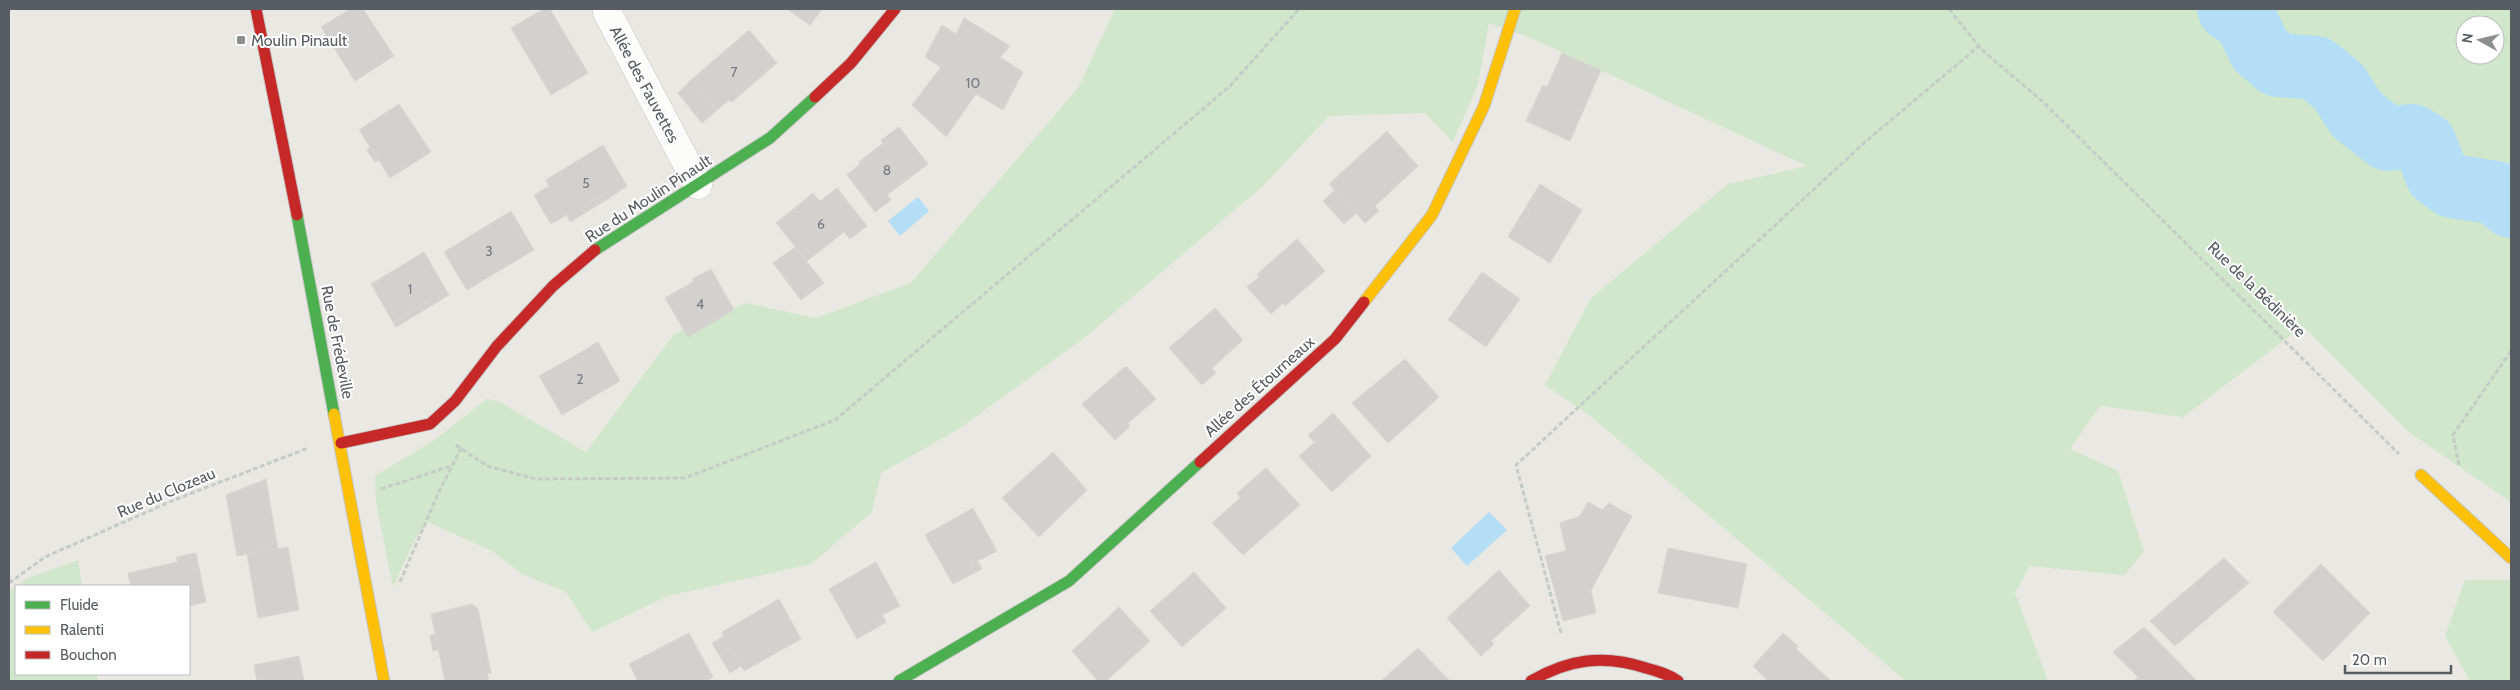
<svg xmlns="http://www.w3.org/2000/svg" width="2520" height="690" font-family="Cabin,sans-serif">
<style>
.green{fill:#d0e7cb;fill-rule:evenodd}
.water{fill:#b4def6}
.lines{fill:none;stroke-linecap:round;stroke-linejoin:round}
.river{stroke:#b4def6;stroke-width:64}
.building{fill:#d2d1cd;stroke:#d9d6d2}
.street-casing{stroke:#c7c7c6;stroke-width:29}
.fast-casing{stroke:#c5c6c4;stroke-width:13}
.slow-casing{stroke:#c5c6c4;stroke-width:13}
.jam-casing{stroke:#c5c6c4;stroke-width:13}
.path{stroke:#c5ccc8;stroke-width:3;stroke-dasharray:5 2.5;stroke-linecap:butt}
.street{stroke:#fcfcfb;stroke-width:28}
.fast{stroke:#4caf50;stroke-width:11}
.slow{stroke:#ffc107;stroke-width:11}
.jam{stroke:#c62828;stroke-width:11}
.poi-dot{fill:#8b8e8f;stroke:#fff;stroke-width:2}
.labels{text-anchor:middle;stroke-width:4;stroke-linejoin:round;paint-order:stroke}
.number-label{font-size:14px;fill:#777a7d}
.poi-label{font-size:16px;fill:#585d62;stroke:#fff;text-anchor:start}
.street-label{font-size:16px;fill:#585d62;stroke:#fff}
</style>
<rect width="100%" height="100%" fill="#eae8e2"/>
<g class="green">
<path d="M1115,9H2511V502L2410,433L2303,326L2183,417L2100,406L2070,449L2118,471L2144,552L2124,575L2030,566L2015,593L2048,681H1906L1589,415L1545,385L1591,298L1728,184L1807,166L1529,37L1489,23L1478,84L1453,142L1425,113L1329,116L1263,186L1083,339L957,430L881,473L872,512L811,564L668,596L592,632L566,592L522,574L492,551L428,522L415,539L393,587L376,502L375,476L433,441L487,399L500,402L586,452L674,334L746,303L816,318L911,283L1078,88ZM2465,25H2495V55H2465Z"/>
<path d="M78,560L82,586H16L28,578Z"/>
<path d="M2465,580H2511V681H2470L2445,636Z"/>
<path d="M16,586V674H97L98,681H9V592Z"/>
</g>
<g class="water">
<path d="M918,197L929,211L900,236L888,221Z"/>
<path d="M1489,512L1507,530L1467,566L1451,548Z"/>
</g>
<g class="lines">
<path class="river" d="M2229,9L2246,21L2260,50L2278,65L2316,68L2339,87L2357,115L2388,139L2412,136L2425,144L2437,175L2452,186L2496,193L2511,206"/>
</g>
<g class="building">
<path d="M350,9H363L394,56L355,81L321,27Z"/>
<path d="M544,9H550L588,73L551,95L511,28Z"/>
<path d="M787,9H822L810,25Z"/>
<path d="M964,18L1010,46L1000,57L1023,72L1003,110L976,94L946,137L912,105L941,67L925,57L942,25L956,34Z"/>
<path d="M749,30L777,63L732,102L729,100L717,110L691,80Z"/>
<path d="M1562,53L1601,70L1570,141L1526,121L1543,85L1547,87Z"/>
<path d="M691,80L717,110L702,123L678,93Z"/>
<path d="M399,104L431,152L390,178L359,130Z"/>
<path d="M899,127L928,164L887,195L891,200L875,212L847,175L860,164L859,162L883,143L881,140Z"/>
<path d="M1387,131L1418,166L1375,206L1379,211L1365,223L1329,184Z"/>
<path d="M603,145L627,186L608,199L604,194L581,208L585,213L570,222L567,215L551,224L534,195L549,186L546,180Z"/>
<path d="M370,147L379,160L375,162L367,150Z"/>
<path d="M1540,184L1582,210L1550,263L1508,237L1518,220L1524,223L1531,210L1526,207Z"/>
<path d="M837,188L867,226L850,239L844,232L807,261L776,223L813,193L820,201Z"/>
<path d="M1335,190L1356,213L1344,224L1323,201Z"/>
<path d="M604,194L608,199L585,213L581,208Z"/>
<path d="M1526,207L1531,210L1524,223L1518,220Z"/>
<path d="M511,211L534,250L467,290L444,252Z"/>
<path d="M1297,239L1325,271L1285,306L1283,303L1271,314L1247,287L1259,277L1257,274Z"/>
<path d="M795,247L824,283L801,300L773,263Z"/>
<path d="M424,252L449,295L431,306L427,302L393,322L371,284Z"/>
<path d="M711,269L734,310L688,337L665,298L693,282L692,279Z"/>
<path d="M1482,272L1520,299L1486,347L1448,320Z"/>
<path d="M427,302L431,306L396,327L393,322Z"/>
<path d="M1215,308L1243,340L1212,368L1216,373L1202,385L1169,348Z"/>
<path d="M598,342L620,381L562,415L539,376L562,363L565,368L573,363L571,358Z"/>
<path d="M571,358L573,363L565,368L562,363Z"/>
<path d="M1405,359L1439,397L1388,443L1352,403Z"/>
<path d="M1126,366L1156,399L1128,423L1130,426L1115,440L1082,404Z"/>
<path d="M1333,413L1371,456L1332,492L1299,456L1320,438L1314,430Z"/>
<path d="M1314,430L1320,438L1314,442L1308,435Z"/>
<path d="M1053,452L1087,490L1039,537L1002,498Z"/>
<path d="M1266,468L1300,505L1243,555L1212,523L1240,498L1237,493Z"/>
<path d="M266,479L278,549L237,556L226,495Z"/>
<path d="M1588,502L1602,510L1609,503L1632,516L1591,590L1596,613L1563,621L1545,556L1566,551L1560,523L1580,516Z"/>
<path d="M973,508L997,551L970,565L974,573L953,584L925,535Z"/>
<path d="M288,547L299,610L258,618L247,554Z"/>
<path d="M1668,548L1747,564L1738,608L1658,593Z"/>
<path d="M196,553L206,602L189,606V586H131L128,573L178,562L176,557Z"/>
<path d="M2224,558L2249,583L2175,646L2150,621Z"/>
<path d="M876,562L900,606L874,619L878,627L857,639L829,589Z"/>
<path d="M978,562L982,569L974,573L970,565Z"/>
<path d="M2321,564L2370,613L2323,661L2273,612Z"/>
<path d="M1499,570L1530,606L1491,641L1494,644L1481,656L1447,618Z"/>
<path d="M1194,572L1226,608L1182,647L1150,611Z"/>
<path d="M779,599L801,639L744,671L730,648L719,655L712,643L724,636L722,632Z"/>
<path d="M472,604L478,609L491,673H487L489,681H445L431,614Z"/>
<path d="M1119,607L1150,641L1106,681H1098L1072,651Z"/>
<path d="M882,615L886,622L878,627L874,619Z"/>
<path d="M2144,627L2197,681H2134L2138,677L2113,652Z"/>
<path d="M689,633L713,677L706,681H638L629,664Z"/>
<path d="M1783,633L1798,646L1796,649L1831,681H1768L1753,666Z"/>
<path d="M435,634L438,650L433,651L430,636Z"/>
<path d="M730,648L741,666L730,673L719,655Z"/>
<path d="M1418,648L1449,680L1381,681Z"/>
<path d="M299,656L304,681H257L254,665Z"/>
</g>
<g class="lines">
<g class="street-casing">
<path id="street" d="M608,9L607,12L698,185"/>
</g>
<g class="fast-casing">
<g id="fast">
<path d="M297,215L334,414"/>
<path d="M595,250L770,138L815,97"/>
<path d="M899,681L1069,581L1200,462"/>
</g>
</g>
<g class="slow-casing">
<g id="slow">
<path d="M1364,302L1432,215L1484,106L1515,9"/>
<path d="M334,414L384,681"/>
<path d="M2421,475L2511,558"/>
</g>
</g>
<g class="jam-casing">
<g id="jam">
<path d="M256,9L297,215"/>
<path d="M815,97L851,63L895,9"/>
<path d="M341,443L430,424L455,401L497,346L553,286L595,250"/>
<path d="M1200,462L1335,339L1364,302"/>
<path d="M1531,681C1569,659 1604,654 1646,668C1657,671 1668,674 1678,681"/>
</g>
</g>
<g class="path">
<path d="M1949,9L1982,50L2042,101L2399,454"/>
<path d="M456,445L487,466L536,479L685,478L835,420L1229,87L1299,9"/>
<path d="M2459,465L2453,435L2511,351"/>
<path d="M381,489L451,466"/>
<path d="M400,582L437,496L461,448"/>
<path d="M9,583L45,557L174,500L308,448"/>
<path d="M1561,633L1516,465L1865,142L1978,47"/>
</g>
<use href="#street" class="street"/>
<use href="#fast" class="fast"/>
<use href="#slow" class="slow"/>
<use href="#jam" class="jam"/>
</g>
<rect class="poi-dot" x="236" y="35" width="10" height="10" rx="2.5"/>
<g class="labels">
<g class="number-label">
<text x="734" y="77">7</text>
<text x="973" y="88">10</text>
<text x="887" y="175">8</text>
<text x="586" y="188">5</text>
<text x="821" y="229">6</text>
<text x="489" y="256">3</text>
<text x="410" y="294">1</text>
<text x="700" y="309">4</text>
<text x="580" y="384">2</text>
</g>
<g class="poi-label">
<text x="251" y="46">Moulin Pinault</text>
</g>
<g class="street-label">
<text transform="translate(645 84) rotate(62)" y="6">Allée des Fauvettes</text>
<text transform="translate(648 198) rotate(-33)" y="6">Rue du Moulin Pinault</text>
<text transform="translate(2257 289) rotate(44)" y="6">Rue de la Bédinière</text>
<text transform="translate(338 342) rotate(79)" y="6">Rue de Frédeville</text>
<text transform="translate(1259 386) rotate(-42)" y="6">Allée des Étourneaux</text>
<text transform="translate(166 492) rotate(-23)" y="6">Rue du Clozeau</text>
</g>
</g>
<rect width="2520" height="690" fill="none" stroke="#585d62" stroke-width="20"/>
<rect x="15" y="585" width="175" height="90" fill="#ffffff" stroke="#bcbec0"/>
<rect x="25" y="601" width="25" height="8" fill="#4caf50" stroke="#bcbec0"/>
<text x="60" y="610" font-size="15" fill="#585d62">Fluide</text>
<rect x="25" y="626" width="25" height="8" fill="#ffc107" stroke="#bcbec0"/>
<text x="60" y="635" font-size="15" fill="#585d62">Ralenti</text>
<rect x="25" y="651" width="25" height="8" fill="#c62828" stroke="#bcbec0"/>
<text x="60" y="660" font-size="15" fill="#585d62">Bouchon</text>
<g transform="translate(2480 40) rotate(278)"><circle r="24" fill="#ffffff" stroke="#bcbec0"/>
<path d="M0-4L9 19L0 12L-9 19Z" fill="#8b8e8f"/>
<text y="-8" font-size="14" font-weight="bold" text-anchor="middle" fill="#585d62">N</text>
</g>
<path d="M2345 665v8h106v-8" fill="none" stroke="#585d62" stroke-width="2.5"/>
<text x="2352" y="665" font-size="15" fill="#585d62" stroke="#ffffff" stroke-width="4" paint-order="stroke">20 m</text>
</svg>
